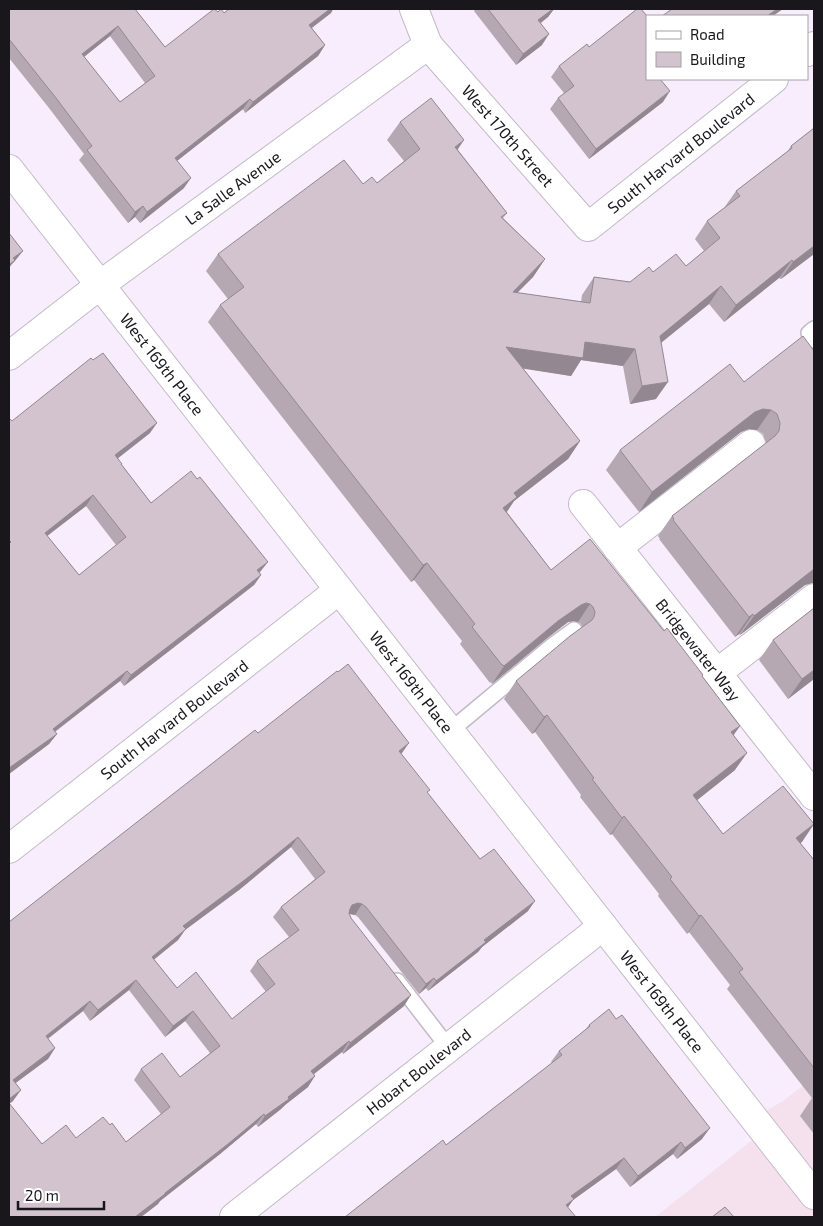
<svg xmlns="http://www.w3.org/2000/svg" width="823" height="1226" font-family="'Exo 2',sans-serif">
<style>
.commercial{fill:#f5e0ee}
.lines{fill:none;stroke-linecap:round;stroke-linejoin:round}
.lane-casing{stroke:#c3bac8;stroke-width:18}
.street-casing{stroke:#c3bac8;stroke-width:30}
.lane{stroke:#fff;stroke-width:15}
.street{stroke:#fff;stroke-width:28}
.wall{fill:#b5a8b2;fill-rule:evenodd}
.shaded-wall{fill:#938891}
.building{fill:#d2c3cf;stroke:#938891;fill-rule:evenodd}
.labels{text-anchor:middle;stroke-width:4.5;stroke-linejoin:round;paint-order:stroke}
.street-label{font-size:16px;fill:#1a171c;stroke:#fff}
</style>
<rect width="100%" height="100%" fill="#f7edfc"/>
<path class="commercial" d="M814,1077V1217H655L764,1131L754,1118L783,1101Z"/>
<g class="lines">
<g class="lane-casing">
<g id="lane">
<path d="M814,329L809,333L814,340"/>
<path d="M450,731L552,646L574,630"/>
<path d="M397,981L448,1047"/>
</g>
</g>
<g class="street-casing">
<g id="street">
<path id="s1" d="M428,45L588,227L774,79"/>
<path d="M807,52L814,46"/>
<path id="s2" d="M9,169L814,1195"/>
<path id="s3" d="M9,356L100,285L428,45L414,9"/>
<path id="s4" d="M583,504L814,796"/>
<path d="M617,548L751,444"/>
<path d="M717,673L814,598"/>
<path id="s5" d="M9,849L339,590"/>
<path id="s6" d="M234,1217L603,926"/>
</g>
</g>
<use href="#lane" class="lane"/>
<use href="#street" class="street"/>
</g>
<g class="wall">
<path d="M9,9H135L165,47L218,12L224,13L229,9H333L331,13L312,28L325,45L318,56L245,113L243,109L177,161L184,188L140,223L135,217L128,223L79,160L84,154L49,108L9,58ZM110,36L145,83L120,102L84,57Z"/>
<path d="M475,9H554L548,17L541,23L542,45L516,65L474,11Z"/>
<path d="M589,47L663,102L589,159L550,109L558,98L564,93L551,77L559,66Z"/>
<path d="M400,122L458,150L507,213L503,218L545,259L533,277L517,293L581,302L582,295L594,277L630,282L653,272L686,266L704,251L695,239L707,221L724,208L736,191L787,152L791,146L814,128V254L781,279L779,278L724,322L709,304L661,343L656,399L630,404L623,366L581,360L571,376L523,368L580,441L568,459L514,501L507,512L551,570L664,631L702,676L740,726L733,735L735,770L697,800L723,834L814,824L800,843L814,860V1134L800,1116L812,1098L727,989L730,985L689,932L687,934L658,896L659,894L612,834L610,835L580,797L581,795L535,732L532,734L504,699L516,681L582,627L581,624L578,622L574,621L568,622L546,639L492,684L491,682L490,683L460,644L462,641L414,580L411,582L208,322L220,305L228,299L206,271L218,254L363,184L377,183L404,161L387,140Z"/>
<path d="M814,351V583H812L805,585L740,635L739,634L735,637L659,539H660L658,536L672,516L766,443L763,434L757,430L749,429L741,432L639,512L606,470L620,450L744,382Z"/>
<path d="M9,418L12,421L150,433L118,458L122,465L151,503L260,573L261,575L254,585L124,686L120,681L55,732L57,734L49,744L9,774ZM86,506L116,545L79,575L47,536Z"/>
<path d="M814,608V679L788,699L759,660L773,640Z"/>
<path d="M258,733L401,753L427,793L480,859L528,911L482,947L478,952L428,991L426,988L419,994L358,917L355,915L349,914L351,918L404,1006L343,1054L342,1052L313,1074L308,1087L285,1105L281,1109L258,1127L256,1124L220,1154L160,1201L158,1204L141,1217H9V922ZM291,847L315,879L281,907L273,917L289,937L257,961L250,971L266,992L232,1019L177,988L154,959L178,940L185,930L239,890ZM129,990L165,1037L185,1021L210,1053L180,1077L141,1069L134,1080L161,1114L126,1142L110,1125L76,1138L42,1144L9,1104L13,1101L15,1083L48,1059L55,1048L48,1039L83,1011L90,1021Z"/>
<path d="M589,1025L702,1139L677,1159L673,1154L630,1187L616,1169L573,1200L568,1207L446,1145L552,1063L551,1062L559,1051L585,1030Z"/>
</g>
<g class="shaded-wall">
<path d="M330,9H333L331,13L302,35L309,25Z"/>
<path d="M553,9H554L548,17L531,30L538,20Z"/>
<path d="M777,9H783L773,16H767Z"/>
<path d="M118,26L110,36L75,64L82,54Z"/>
<path d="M549,34L542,45L516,65L523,54Z"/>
<path d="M325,45L318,56L245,113L253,102Z"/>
<path d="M670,91L663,102L589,159L596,149Z"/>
<path d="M250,99L243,109L168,168L175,158Z"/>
<path d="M464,140L452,158L455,147Z"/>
<path d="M191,178L184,188L140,223L147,212Z"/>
<path d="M143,206L135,217L128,223L135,212Z"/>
<path d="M814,246V254L781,279L793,262Z"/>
<path d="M23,251L15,261L12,264L9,268V264L13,258Z"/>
<path d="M545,259L533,277L500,310L513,292Z"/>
<path d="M792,260L779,278L724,322L736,305Z"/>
<path d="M721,286L709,304L647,354L660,336Z"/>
<path d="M585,342L635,349L623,366L581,360L571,376L494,364L506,347Z"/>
<path d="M668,382L656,399L630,404L642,386Z"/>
<path d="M763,409L771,410L757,430L749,429L741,432L639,512L652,492L755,412Z"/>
<path d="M157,423L150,433L108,466L115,455Z"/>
<path d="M580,441L568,459L514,501L505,514L491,525L514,493Z"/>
<path d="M93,495L86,506L38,543L45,533Z"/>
<path d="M268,562L260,572L250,580L257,570Z"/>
<path d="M427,563L414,580L411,582L423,565Z"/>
<path d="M814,569V583H812L805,585L740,635L754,616Z"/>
<path d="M261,575L254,585L124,686L131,675Z"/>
<path d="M586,603L590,604L578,622L574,621L568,622L546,639L492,684L504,666L558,621L581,605Z"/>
<path d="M753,614L739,634L735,637L749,617Z"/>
<path d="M814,670V679L788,699L802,679Z"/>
<path d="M127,671L120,681L45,739L53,729Z"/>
<path d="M547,715L535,732L532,734L544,717Z"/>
<path d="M740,726L728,743L731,732Z"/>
<path d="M57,734L49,744L9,774V768Z"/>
<path d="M409,743L402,753L392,761L399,751Z"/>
<path d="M747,753L735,770L681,813L693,795Z"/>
<path d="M624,816L612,834L610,835L622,818Z"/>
<path d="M814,824L802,842L784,856L796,838Z"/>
<path d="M298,837L291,847L239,890L185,930L178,940L145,967L152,957L183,926Z"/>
<path d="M535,901L528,911L482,947L478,952L428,991L436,981L484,940Z"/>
<path d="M358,903L362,904L355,915L350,914L345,916L352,905Z"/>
<path d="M701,915L689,932L687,934L699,916Z"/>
<path d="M434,978L426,988L419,994L426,984Z"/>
<path d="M136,980L129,990L90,1021L98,1010Z"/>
<path d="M411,995L404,1006L343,1054L350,1043Z"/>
<path d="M90,1001L83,1011L38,1046L46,1036Z"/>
<path d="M193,1011L185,1021L165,1037L173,1026Z"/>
<path d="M349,1041L342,1052L304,1082L311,1071Z"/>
<path d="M55,1048L48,1059L9,1088L13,1080Z"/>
<path d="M315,1076L308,1087L285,1105L281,1109L258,1127L265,1116L288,1097Z"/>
<path d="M21,1090L13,1101L9,1104V1099Z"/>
<path d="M264,1114L256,1124L220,1154L160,1201L158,1204L141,1217H135Z"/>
<path d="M710,1128L702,1139L677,1159L685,1148Z"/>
<path d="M681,1142L673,1154L630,1187L638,1176Z"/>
<path d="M624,1158L616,1169L573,1200L566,1210L558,1216L571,1196Z"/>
</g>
<g class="building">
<path d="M9,9H135L165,47L214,9L218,12L221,9L224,13L229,9H330L309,25L325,45L253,102L250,99L175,158L191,178L147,212L143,206L135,212L87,150L92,146L56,98L9,39ZM118,26L155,76L120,102L82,54Z"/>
<path d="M488,9H553L538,20L549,34L523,54Z"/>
<path d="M637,9H641L647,16V79H660L670,91L596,149L558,98L574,86L559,66L587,44L589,47Z"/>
<path d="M672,9H777L767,16H662Z"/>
<path d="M431,98L464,140L455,147L507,213L501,217L545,259L513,292L590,303L594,277L630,282L649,267L653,272L676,254L686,266L720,238L707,221L740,196L736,191L792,148L791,146L814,128V246L793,262L792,260L736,305L721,286L660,336L668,382L642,386L635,349L585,342L583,358L506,347L580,441L514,493L517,497L503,508L551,570L590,539L664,631L667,628L703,675L702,676L740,726L731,732L747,753L693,795L723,834L783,786L814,824L796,838L814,860V1068L739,972L743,969L701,915L699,916L670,879L672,877L624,816L622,818L592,779L594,778L547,715L544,717L516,681L570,636L592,620L594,617L595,612L593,607L590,604L586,603L581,605L558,621L504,666L503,665H502L472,627L475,624L427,563L423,565L220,305L244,287L218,254L344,160L363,184L372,177L377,183L420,149L400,122Z"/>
<path d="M9,233L23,251L13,258L15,260L9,265Z"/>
<path d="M803,336L814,351V569L754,616L753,614L749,617L673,520L674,519L672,516L775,436L779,431L780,423L777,414L771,410L763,409L755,412L652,492L620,450L730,364L744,382Z"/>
<path d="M103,353L157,423L115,455L122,464H121L151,503L191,471L197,479L200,477L268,562L257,570L261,575L131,675L127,671L53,729L57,734L9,768V544L11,542L9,540V418L12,421L91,358L93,360ZM93,495L126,537L79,575L45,533Z"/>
<path d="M814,608V670L802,679L773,640Z"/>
<path d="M348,664L409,743L399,751L430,790L427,792L480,859L494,849L535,901L484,940L486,942L436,981L434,978L426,984L366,907L362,904L358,903L352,905L350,909L349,913L351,918L411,995L350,1043L349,1041L311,1071L315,1076L288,1097L289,1099L265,1116L264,1114L228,1144L165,1193V1194L135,1217H9V1103L42,1144L66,1125L76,1138L103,1117L110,1125L112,1123L126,1142L170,1107L141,1069L162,1053L180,1077L220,1046L193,1011L173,1026L136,980L98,1010L90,1001L46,1036L55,1048L13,1080L21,1090L9,1099V922L255,730L258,733L337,671L338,672ZM298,837L325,872L281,907L299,930L257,961L275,984L232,1019L196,972L177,988L152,957L186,929L183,926L246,879Z"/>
<path d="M609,1009L616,1019L622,1015L710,1128L685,1148L681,1142L638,1176L624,1158L571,1196L574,1199L566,1205L576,1217H345L443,1140L446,1145L562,1055L559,1051L590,1026L589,1025Z"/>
<path d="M725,1207L734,1217H712Z"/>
</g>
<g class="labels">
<g class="street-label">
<text dy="6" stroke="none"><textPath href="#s1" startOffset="121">West 170th Street</textPath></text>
<text dy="6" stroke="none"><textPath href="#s1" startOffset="361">South Harvard Boulevard</textPath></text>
<text dy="6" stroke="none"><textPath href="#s3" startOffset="280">La Salle Avenue</textPath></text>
<text dy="6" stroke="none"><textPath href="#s2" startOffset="248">West 169th Place</textPath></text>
<text dy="6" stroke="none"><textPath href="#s4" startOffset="186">Bridgewater Way</textPath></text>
<text dy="6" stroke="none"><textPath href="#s2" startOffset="652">West 169th Place</textPath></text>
<text dy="6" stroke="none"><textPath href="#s5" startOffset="210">South Harvard Boulevard</textPath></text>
<text dy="6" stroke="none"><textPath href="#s2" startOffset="1058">West 169th Place</textPath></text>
<text dy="6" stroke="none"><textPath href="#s6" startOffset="235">Hobart Boulevard</textPath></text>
</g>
</g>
<rect width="823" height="1226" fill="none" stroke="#1a171c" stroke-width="20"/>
<rect x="646" y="15" width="162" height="65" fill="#ffffff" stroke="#a3a2a4"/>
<rect x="656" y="31" width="25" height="8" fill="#ffffff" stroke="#a3a2a4"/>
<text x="690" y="40" font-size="15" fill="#1a171c">Road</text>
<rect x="656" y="52" width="25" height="15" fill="#d2c3cf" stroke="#a3a2a4"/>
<text x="690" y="65" font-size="15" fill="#1a171c">Building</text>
<path d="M18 1201v8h86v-8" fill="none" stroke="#1a171c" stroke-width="2.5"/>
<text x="25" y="1201" font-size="15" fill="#1a171c" stroke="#ffffff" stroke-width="4" paint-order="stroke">20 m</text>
</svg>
